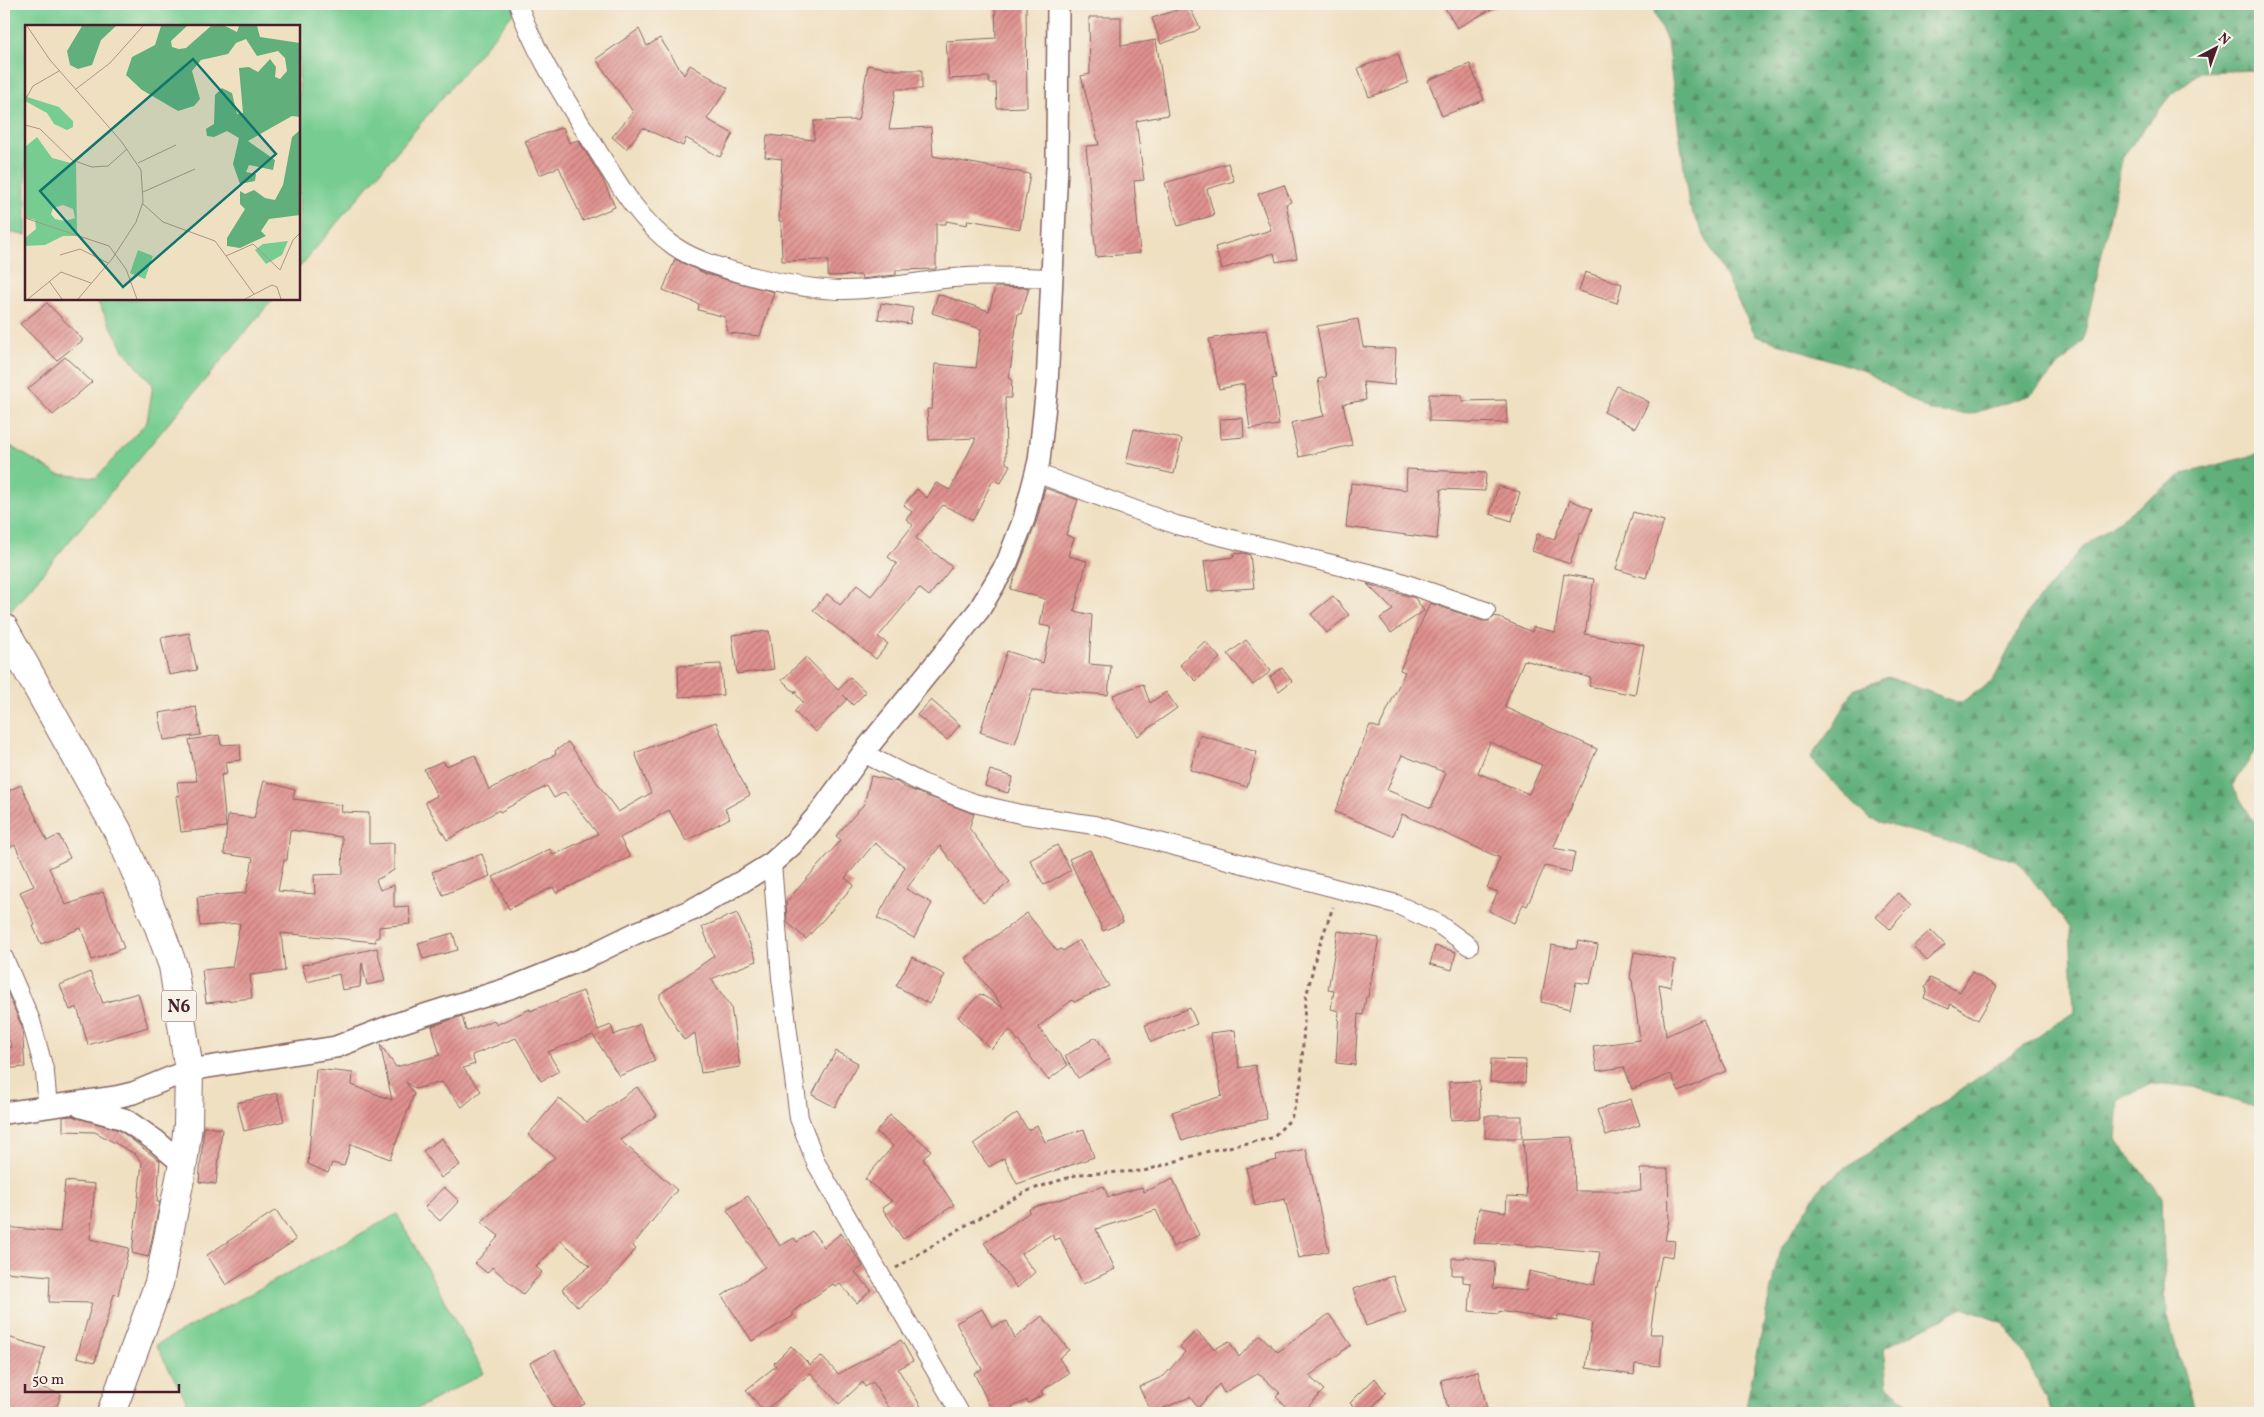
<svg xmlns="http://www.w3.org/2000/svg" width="2264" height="1417" font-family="Vollkorn,serif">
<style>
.green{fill:#77cd91;stroke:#60765e}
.forest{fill:url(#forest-firs);stroke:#566853}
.building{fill:url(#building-hatch);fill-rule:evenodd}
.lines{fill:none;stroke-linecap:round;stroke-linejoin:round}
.minor-casing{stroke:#846360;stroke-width:20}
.tertiary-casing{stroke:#846360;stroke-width:24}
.trunk-casing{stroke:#846360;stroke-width:30}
.path{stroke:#846360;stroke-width:3;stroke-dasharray:4 4;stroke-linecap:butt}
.minor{stroke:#fff;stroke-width:18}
.tertiary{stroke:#fff;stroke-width:21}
.trunk{stroke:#fff;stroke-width:28}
.labels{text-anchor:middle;stroke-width:5;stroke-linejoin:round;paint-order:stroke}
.shield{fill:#f7f3e8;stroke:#7e5f64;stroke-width:1}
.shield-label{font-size:18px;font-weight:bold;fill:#4a1f2b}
.inset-road{fill:none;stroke:#ae9386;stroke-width:1}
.view{fill:#0f766e;fill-opacity:0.15;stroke:#0f766e;stroke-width:2.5}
.inset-edge{fill:none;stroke:#4a1f2b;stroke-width:2.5}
</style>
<defs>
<pattern id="forest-firs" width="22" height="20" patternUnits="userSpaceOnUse" patternTransform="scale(1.25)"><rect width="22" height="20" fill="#61b07b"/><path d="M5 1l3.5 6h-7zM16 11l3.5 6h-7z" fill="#528f65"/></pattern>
<pattern id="building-hatch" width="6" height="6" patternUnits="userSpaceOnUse" patternTransform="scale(1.25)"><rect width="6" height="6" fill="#e0928f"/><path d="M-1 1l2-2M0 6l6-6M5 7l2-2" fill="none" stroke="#b87775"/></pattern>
</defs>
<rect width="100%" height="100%" fill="#f7f3e8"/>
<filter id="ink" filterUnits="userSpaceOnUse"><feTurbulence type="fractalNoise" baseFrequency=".02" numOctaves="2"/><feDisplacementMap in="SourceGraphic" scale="10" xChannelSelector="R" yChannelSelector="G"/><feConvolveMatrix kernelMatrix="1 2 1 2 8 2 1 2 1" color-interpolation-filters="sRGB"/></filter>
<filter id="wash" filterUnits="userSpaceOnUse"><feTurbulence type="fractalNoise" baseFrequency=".0096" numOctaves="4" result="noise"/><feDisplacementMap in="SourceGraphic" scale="20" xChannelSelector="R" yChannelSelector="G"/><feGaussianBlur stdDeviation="1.12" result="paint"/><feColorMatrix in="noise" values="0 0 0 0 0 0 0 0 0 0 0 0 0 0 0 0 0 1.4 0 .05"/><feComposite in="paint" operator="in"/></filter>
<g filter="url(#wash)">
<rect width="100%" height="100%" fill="#f0e0c2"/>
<g class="green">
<path d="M4,4H521L299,268V26H26V235L4,232Z"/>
<path d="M96,299H273L4,619V442L57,474L96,478L147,422L153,385L125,352Z"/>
<path d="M397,1214L484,1373L409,1413H193L156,1345Z"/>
</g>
<g class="forest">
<path d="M1651,4H2260V70L2200,72L2169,97L2123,156L2083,341L2031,395L1971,414L1930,411L1865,371L1756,336L1689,206L1667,42Z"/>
<path d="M2258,454L2260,455V744L2232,786L2255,823H2260V1109L2193,1087L2153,1083L2119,1100L2116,1140L2162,1197L2166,1313L2196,1413H2052L2026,1355L2003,1323L1963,1308L1884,1348L1888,1385L1918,1413H1764L1746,1406L1779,1252L1823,1184L2074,1012L2070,927L2017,861L1869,819L1810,758L1835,724L1853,690L1888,677L1960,703L1993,681L2028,611L2084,546L2183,474Z"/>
</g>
<g id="blocks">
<g class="building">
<path d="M995,4H1026L1027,107L997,108L996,83H989V77L949,79L946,41L996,38Z"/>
<path d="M1454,4H1501L1457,28L1445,8Z"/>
<path d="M1189,6L1200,28L1192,33L1161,44L1152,18Z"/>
<path d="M1089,17H1121V46L1156,40L1168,115L1136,121L1144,180L1134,181L1140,253L1096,257L1086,146L1099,145L1081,76L1090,74Z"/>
<path d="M639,29L647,46L660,38L684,75L690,65L728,88L707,119L733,134L720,157L686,138L683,146L643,128L626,149L612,137L633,112L596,59Z"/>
<path d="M1398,54L1408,83L1369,97L1358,68Z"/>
<path d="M1470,64L1484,100L1442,116L1428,80Z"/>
<path d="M868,65L896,70H922V89H896L889,129L931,127L933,156L1030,174L1020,229L968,220L967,225L946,221V224H936V269L896,270V275L885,276L862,279L861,275L828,276V260L782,261L781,221H779L782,159L765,157L767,135L814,140V121L858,120Z"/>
<path d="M563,127L569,143L578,140L603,180L615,207L583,221L559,167L539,175L525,141Z"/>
<path d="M1228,163L1234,181L1207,189L1214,215L1178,226L1165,183Z"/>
<path d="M1284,185L1291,202L1286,204L1297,258L1276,262L1274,253L1222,269L1215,247L1271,230L1258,194Z"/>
<path d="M675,259L706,274L774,292L760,336L728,333L725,317L698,310L699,304L663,290Z"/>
<path d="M1585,272L1622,284L1617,303L1579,291Z"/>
<path d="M995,287L1029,288L1021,314L1018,313L1009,379H1012L1011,398H1005L1006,463L1010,465L1001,483L993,480L973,520L943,505L916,538L952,567L929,596L919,588L878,637L888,644L876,659L813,610L827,594L840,605L857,585L871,596L897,564L888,557L913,525L906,519L912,512L904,505L917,489L927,498L936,483L950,490L976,438L929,440L927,409H932L935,364L976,368L981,329L932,313L938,294L989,311Z"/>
<path d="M47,303L83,340L57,360L20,324Z"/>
<path d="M881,303L913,308L910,324L878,319Z"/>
<path d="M1358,319L1363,347L1396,349L1394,385L1363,382L1366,400L1343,404L1352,445L1299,457L1291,423L1324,416L1318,379L1326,377L1317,326Z"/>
<path d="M1267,329L1276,378L1272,379L1279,425L1250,429L1244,384L1219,389L1209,339Z"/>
<path d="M65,357L92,382L53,415L28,389Z"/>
<path d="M1617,386L1649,402L1635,428L1604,412Z"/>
<path d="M1429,394L1462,395V401L1506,400L1507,423L1429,421Z"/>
<path d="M1243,418L1244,437L1221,439L1220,419Z"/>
<path d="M1134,429L1182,439L1174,474L1126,463Z"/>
<path d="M1407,469L1486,473L1485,491L1441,489L1437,539L1346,527L1351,483L1406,490Z"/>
<path d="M1498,486L1520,492L1512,521L1490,514Z"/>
<path d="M1045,488L1078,500L1066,535L1074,538L1068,556L1087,561L1074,611L1092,615L1089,664L1111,666L1108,695L1033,689L1015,744L980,732L1007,651L1043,663L1051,627L1040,625L1045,599L1010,589L1036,523Z"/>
<path d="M1570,500L1592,509L1582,534L1580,533L1570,564L1532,551L1537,534L1554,540Z"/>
<path d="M1633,512L1664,521L1646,578L1616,569Z"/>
<path d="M1244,553L1250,555L1254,588L1208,591L1204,561L1234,557L1233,554Z"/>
<path d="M1564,574L1594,579L1585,634L1644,645L1635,695L1589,686L1591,678L1524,660L1504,707L1597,749L1553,848L1575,852L1571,872L1545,866L1527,906L1523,904L1514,923L1489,911L1498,892L1487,888L1500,858L1402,814L1393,836L1335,812L1370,725L1379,728L1405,672L1400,670L1430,603L1483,621H1489L1495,616L1532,632L1533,627L1555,632ZM1490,742L1542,765L1529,794L1478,773ZM1402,755L1446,773L1431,808L1387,790Z"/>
<path d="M1367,584L1415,598L1424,611L1391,633L1380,618L1393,610Z"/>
<path d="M1333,596L1349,615L1327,633L1311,614Z"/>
<path d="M769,631L774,669L737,674L732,635Z"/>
<path d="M189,633L197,670L169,675L161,638Z"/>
<path d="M1246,640L1271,671L1253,685L1228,654Z"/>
<path d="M1205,641L1220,658L1196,681L1180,665Z"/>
<path d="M806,657L838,690L850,677L866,692L853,705L843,695L847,699L816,732L794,712L803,702L794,692L798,691H793L782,680Z"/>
<path d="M721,664L723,695L679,697L678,666Z"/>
<path d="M1282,668L1292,681L1279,691L1270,677Z"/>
<path d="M1143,684L1150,703L1166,692L1177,708L1138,736L1118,708L1113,695Z"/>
<path d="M931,700L960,725L947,740L917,715Z"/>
<path d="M196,707L201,735L164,740L159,713Z"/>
<path d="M716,722L734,766L750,795L725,809L730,818L686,841L669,810L620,838L630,857L556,893L553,887L509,909L493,877L550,849L553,855L598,834L565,792L554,798L547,786L500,812L499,810L447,840L425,802L437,796L424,769L443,761L446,766L475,755L489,790L556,754L555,751L568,742L618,812L651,793L635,753Z"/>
<path d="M219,735L221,745L240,744L241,760L225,762L227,774L221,775L226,827L181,832L176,796H179L177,782L197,781L189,740Z"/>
<path d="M1200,735L1257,752L1247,787L1190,770Z"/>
<path d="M990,770L1013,777L1008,793L985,786Z"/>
<path d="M871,776L897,782L904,787L974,814L969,828L1010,882L983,903L940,846L906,889L932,903L914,938L877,918L905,867L875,843L845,878L854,885L806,939L787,922L786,902L841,840L836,836L864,804Z"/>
<path d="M264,781L295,790L293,799L342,805L341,812L369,813V844L394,843V870L376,880L380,890L394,885V907L409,906L411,924L379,927V938H375L376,942L281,933L285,971L250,975L252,998L206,1003L202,970L232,967L240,923L200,926L197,897L246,893L253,858L224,854L228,815L254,818ZM290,830L342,837L343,874L314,875L315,894L278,891L284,860H287Z"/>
<path d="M21,785L47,841L59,835L70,858L49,868L66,905L103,892L124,948L92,960L81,928L41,944L33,926L35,925L20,892L34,886L15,845L9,848L4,838V793Z"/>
<path d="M1057,845L1071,870L1044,885L1030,860Z"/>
<path d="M1090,850L1123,922L1103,931L1069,859Z"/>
<path d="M482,854L490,876L443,895L432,872Z"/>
<path d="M1898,893L1911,905L1890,929L1876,917Z"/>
<path d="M737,913L757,961L711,979L731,1007L740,1067L701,1073L695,1033L684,1040L660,1000V994L714,956L702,927Z"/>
<path d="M1027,913L1057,951L1061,949L1063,951L1079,940L1109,986L1074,1002L1072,1000L1038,1027L1068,1065L1048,1080L1010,1030L991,1049L958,1017L980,994L1004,1008L965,958Z"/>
<path d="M1931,930L1945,945L1927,961L1913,946Z"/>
<path d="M1338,931L1379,938L1368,997H1366L1363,1015L1358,1014L1355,1065L1336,1063L1339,1011L1331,1009L1334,991L1328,990Z"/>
<path d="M453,933L458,950L423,959L418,943Z"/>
<path d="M1578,941L1598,945L1590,984L1576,982L1570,1009L1541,1002L1551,945L1576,949Z"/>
<path d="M1435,946L1456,952L1452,970L1430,964Z"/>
<path d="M377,948L385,981L367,985L362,963L360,987L342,990L339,974L307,982L302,965Z"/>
<path d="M1634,952L1675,960L1671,987L1659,984L1666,1036L1703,1019L1726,1071L1679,1092L1671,1074L1632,1089L1624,1067L1597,1071L1593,1046L1640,1040L1632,980L1630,979Z"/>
<path d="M912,957L945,975L929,1004L896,986Z"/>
<path d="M90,972L103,1003L138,993L148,1027L88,1045L77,1007L70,1010L60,985Z"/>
<path d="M1972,972L1997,987L1978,1020L1951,1004L1949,1009L1924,998L1927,989L1925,988L1930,978L1960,992Z"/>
<path d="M4,984L22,1027L25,1067L4,1069V1048L12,1047L4,1028Z"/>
<path d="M583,991L598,1030L611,1025L614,1035L640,1024L655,1061L619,1076L593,1035L548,1052L559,1071L541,1081L516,1038L472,1055L475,1064L463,1068L481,1091L462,1107L442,1082L415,1089L406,1082L414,1094L390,1159L351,1144L344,1166L332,1163L328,1173L308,1164L316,1069L353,1073L352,1085L392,1100L380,1044L396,1067L440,1055L432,1026L462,1016L466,1031L494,1020L496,1025L530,1009V1011Z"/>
<path d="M1190,1008L1197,1024L1151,1042L1145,1025Z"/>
<path d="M1235,1030L1239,1068L1255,1065L1267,1119L1222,1128L1182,1141L1172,1112L1222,1096L1210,1033Z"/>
<path d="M1096,1037L1110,1059L1078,1078L1065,1056Z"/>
<path d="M836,1051L858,1063L835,1107L812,1095Z"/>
<path d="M1491,1059L1526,1060L1525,1083L1490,1082Z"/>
<path d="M1479,1081L1481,1118L1451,1120L1449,1082Z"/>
<path d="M637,1087L657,1115L620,1140L677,1190L632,1246L636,1249L610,1280L578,1307L562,1289L590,1266L561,1241L536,1267L542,1272L523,1294L492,1267L487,1273L475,1263L499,1236L481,1222L555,1157L528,1135L559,1098L587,1122Z"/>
<path d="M277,1093L284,1121L244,1131L237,1103Z"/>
<path d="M1631,1099L1640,1125L1606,1136L1597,1110Z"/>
<path d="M1017,1113L1028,1130L1037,1125L1045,1142L1084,1129L1094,1157L1017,1184L1004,1158L989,1167L973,1144Z"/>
<path d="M890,1115L931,1150L923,1159L954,1205L903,1239L882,1208L892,1201L865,1179L893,1146L876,1132Z"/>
<path d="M72,1116L119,1130L160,1161L157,1202H160L148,1257L132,1253L142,1163L135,1154L95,1132L63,1131V1117Z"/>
<rect x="1485" y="1116" width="37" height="22"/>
<path d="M204,1127L222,1129L216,1184L199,1182Z"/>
<path d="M1573,1137L1575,1191H1641L1640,1169H1668L1669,1220L1665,1240L1675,1241L1673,1257L1662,1255L1655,1291L1656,1292L1650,1334H1663L1660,1366L1635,1364L1634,1375L1586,1368L1592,1322L1558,1315L1557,1320L1499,1311V1314L1469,1311L1471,1283L1463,1282V1275H1452V1258H1465V1256L1495,1263L1493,1288L1526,1291L1529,1271L1594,1285L1600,1252L1497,1243V1244L1473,1243L1479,1208L1506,1212L1507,1196L1527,1197L1523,1139Z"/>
<path d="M442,1138L460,1165L441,1178L423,1151Z"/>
<path d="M1306,1149L1329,1251L1299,1258L1285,1199L1255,1206L1246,1168L1277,1160L1276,1155Z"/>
<path d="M1173,1179L1199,1235L1173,1247L1156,1210L1096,1229L1115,1269L1083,1284L1060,1238L1054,1240L1052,1234L1021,1254L1035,1272L1017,1288L984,1243L1030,1212L1029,1209L1104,1186L1108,1197L1142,1187L1144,1192Z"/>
<path d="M65,1181L95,1184L90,1239L129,1248L118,1295L114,1294L95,1362L77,1357L92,1303L49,1302L50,1276L4,1272V1227L60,1232Z"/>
<path d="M444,1187L459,1201L440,1221L425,1207Z"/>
<path d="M748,1196L780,1246L794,1238L797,1242L812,1231L824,1247L841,1233L863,1266L855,1272L871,1290L857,1303L840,1284L836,1287L833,1284L793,1311V1316L752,1341L722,1296L765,1267L727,1210Z"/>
<path d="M276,1210L296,1240L226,1285L207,1255Z"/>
<path d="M1393,1276L1406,1312L1366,1326L1353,1289Z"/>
<path d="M982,1309L992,1327L1007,1321L1015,1338L1042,1316L1069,1350L1059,1358L1069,1373L1041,1391L1043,1395L1028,1403L1027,1400L1000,1413H993L974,1373L982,1369L956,1323Z"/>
<path d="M1329,1314L1351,1345L1309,1376L1324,1390L1302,1413H1293L1276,1397L1280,1393L1258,1373L1224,1393L1219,1384L1198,1408L1190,1397L1152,1413L1139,1387L1164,1376L1185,1352L1180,1347L1196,1331L1215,1349L1229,1341L1239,1357L1260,1335L1278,1352Z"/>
<path d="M4,1336L45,1348L34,1385L61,1394L55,1413H4Z"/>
<path d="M901,1340L913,1361L898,1369L925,1413H892L873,1382L865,1387L863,1382L839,1404L811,1373L764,1411L746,1390L776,1366L774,1363L791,1346L810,1365L821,1356L838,1374Z"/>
<path d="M555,1350L585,1404L568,1413H557L530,1363Z"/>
<path d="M1478,1371L1488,1413H1449L1441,1380Z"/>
<path d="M1375,1378L1386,1393L1366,1413H1360L1350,1403Z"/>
</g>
</g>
</g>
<g filter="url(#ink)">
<use href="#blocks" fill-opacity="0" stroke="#846360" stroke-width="1"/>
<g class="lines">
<g class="minor-casing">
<g id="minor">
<path d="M518,4C534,50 561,92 587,134C612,173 636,219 674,246C709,271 803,290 845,290C882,290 918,281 954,278C987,275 1020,277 1052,278"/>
<path d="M1036,473L1176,525L1392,579L1486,611"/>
<path d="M863,753L922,783L974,803L1020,814L1094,825L1396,904L1437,923L1469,946"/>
<path d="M772,863L781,978L799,1118L816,1163L960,1413"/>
<path d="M4,958L31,1021L45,1073L48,1108"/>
</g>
</g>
<g class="tertiary-casing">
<g id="tertiary">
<path d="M81,1107L124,1119L156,1141L183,1164"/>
<path d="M4,1113L116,1097L133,1093L189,1070L336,1047L393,1025L513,987L585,958L636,933L692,910L743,881L772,863L792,845L821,811L863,753L979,610L1007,563L1024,519L1039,461L1047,386L1057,166L1058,4"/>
</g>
</g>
<g class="trunk-casing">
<path id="trunk" d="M4,628L120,835L159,927L173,966L189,1070L188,1125L183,1164L159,1283L111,1413"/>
</g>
<path class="path" d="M896,1268L961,1228L1027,1191L1079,1174L1144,1171L1209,1151L1272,1138L1291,1119L1301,1083L1305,1002L1316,955L1333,907"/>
<use href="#minor" class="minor"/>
<use href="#tertiary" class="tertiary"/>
<use href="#trunk" class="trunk"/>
</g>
</g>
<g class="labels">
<rect class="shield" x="161.5" y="990.5" width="35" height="31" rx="4"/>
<g class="shield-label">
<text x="179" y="1012">N6</text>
</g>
</g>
<g transform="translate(25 25)">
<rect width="275" height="275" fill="#f0e0c2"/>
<path d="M0,67L2,72L34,82L48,96V102L42,105L29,99L22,88L0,76ZM12,112L27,133L46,138L51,133L52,211H38L20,220L0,221V213L11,204L10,195L0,193V122ZM38,180L48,184L50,193L40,196L30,194L26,189L28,183ZM113,225L128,231L120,254L105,248Z" fill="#77cd91" fill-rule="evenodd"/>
<path d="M57,1H91L76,15L67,40L53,44L45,40L42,26ZM136,1H162L146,16L147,22L154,24L161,23L186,1H200L212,7L214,1H232L235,12L275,18V92L267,91L223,116L250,135L248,145L224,140L221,147L231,149L230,156L215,159L208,139L214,113L202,106L189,112L182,111L181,104L189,99L190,70L197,63L207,68L212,89L218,88L214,43L224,42L233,47L245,34L251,42L250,52L255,54L262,46L260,33L253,26L232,31L221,14L211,18L203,29L176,35L167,46L175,74L169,81L153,86L117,65L101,50L107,32L130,20ZM275,105V190L244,194L236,206L241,211L215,223L202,221V213L220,184L215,179V166L220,169L229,165L240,173L250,175L258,160L267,112Z" fill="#61b07b"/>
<path d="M263,216L257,230L241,239L230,225L238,219Z" fill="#77cd91"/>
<path class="inset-road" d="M2,1L25,35L96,116L116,145L118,177L111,197L87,234L53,274M51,64L85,38L118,1M0,75L8,61L34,46M0,100L15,104L47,135L67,142L83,141L102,124M113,138L151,120M118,167L170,144M118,179L138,197L190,216L229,269M0,193L84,221L101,244L112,274M35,230L55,224L83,238M201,231L228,219L255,245L268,215L275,208M24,256L37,274M3,274L36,247L66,258M220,274L247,260L252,262L256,274"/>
<path class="view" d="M168,34L251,129L98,262L15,166Z"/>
<rect width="275" height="275" class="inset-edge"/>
</g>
<rect width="2264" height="1417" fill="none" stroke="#f7f3e8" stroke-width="20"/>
<g transform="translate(2216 48) rotate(41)" stroke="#f7f3e8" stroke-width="4" paint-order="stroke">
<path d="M0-4L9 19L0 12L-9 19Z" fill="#4a1f2b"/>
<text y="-8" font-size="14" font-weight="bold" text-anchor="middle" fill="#4a1f2b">N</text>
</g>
<path d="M25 1384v8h154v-8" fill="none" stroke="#4a1f2b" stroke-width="2.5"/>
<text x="32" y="1384" font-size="15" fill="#4a1f2b" stroke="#f7f3e8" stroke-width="4" paint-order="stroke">50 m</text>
</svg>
